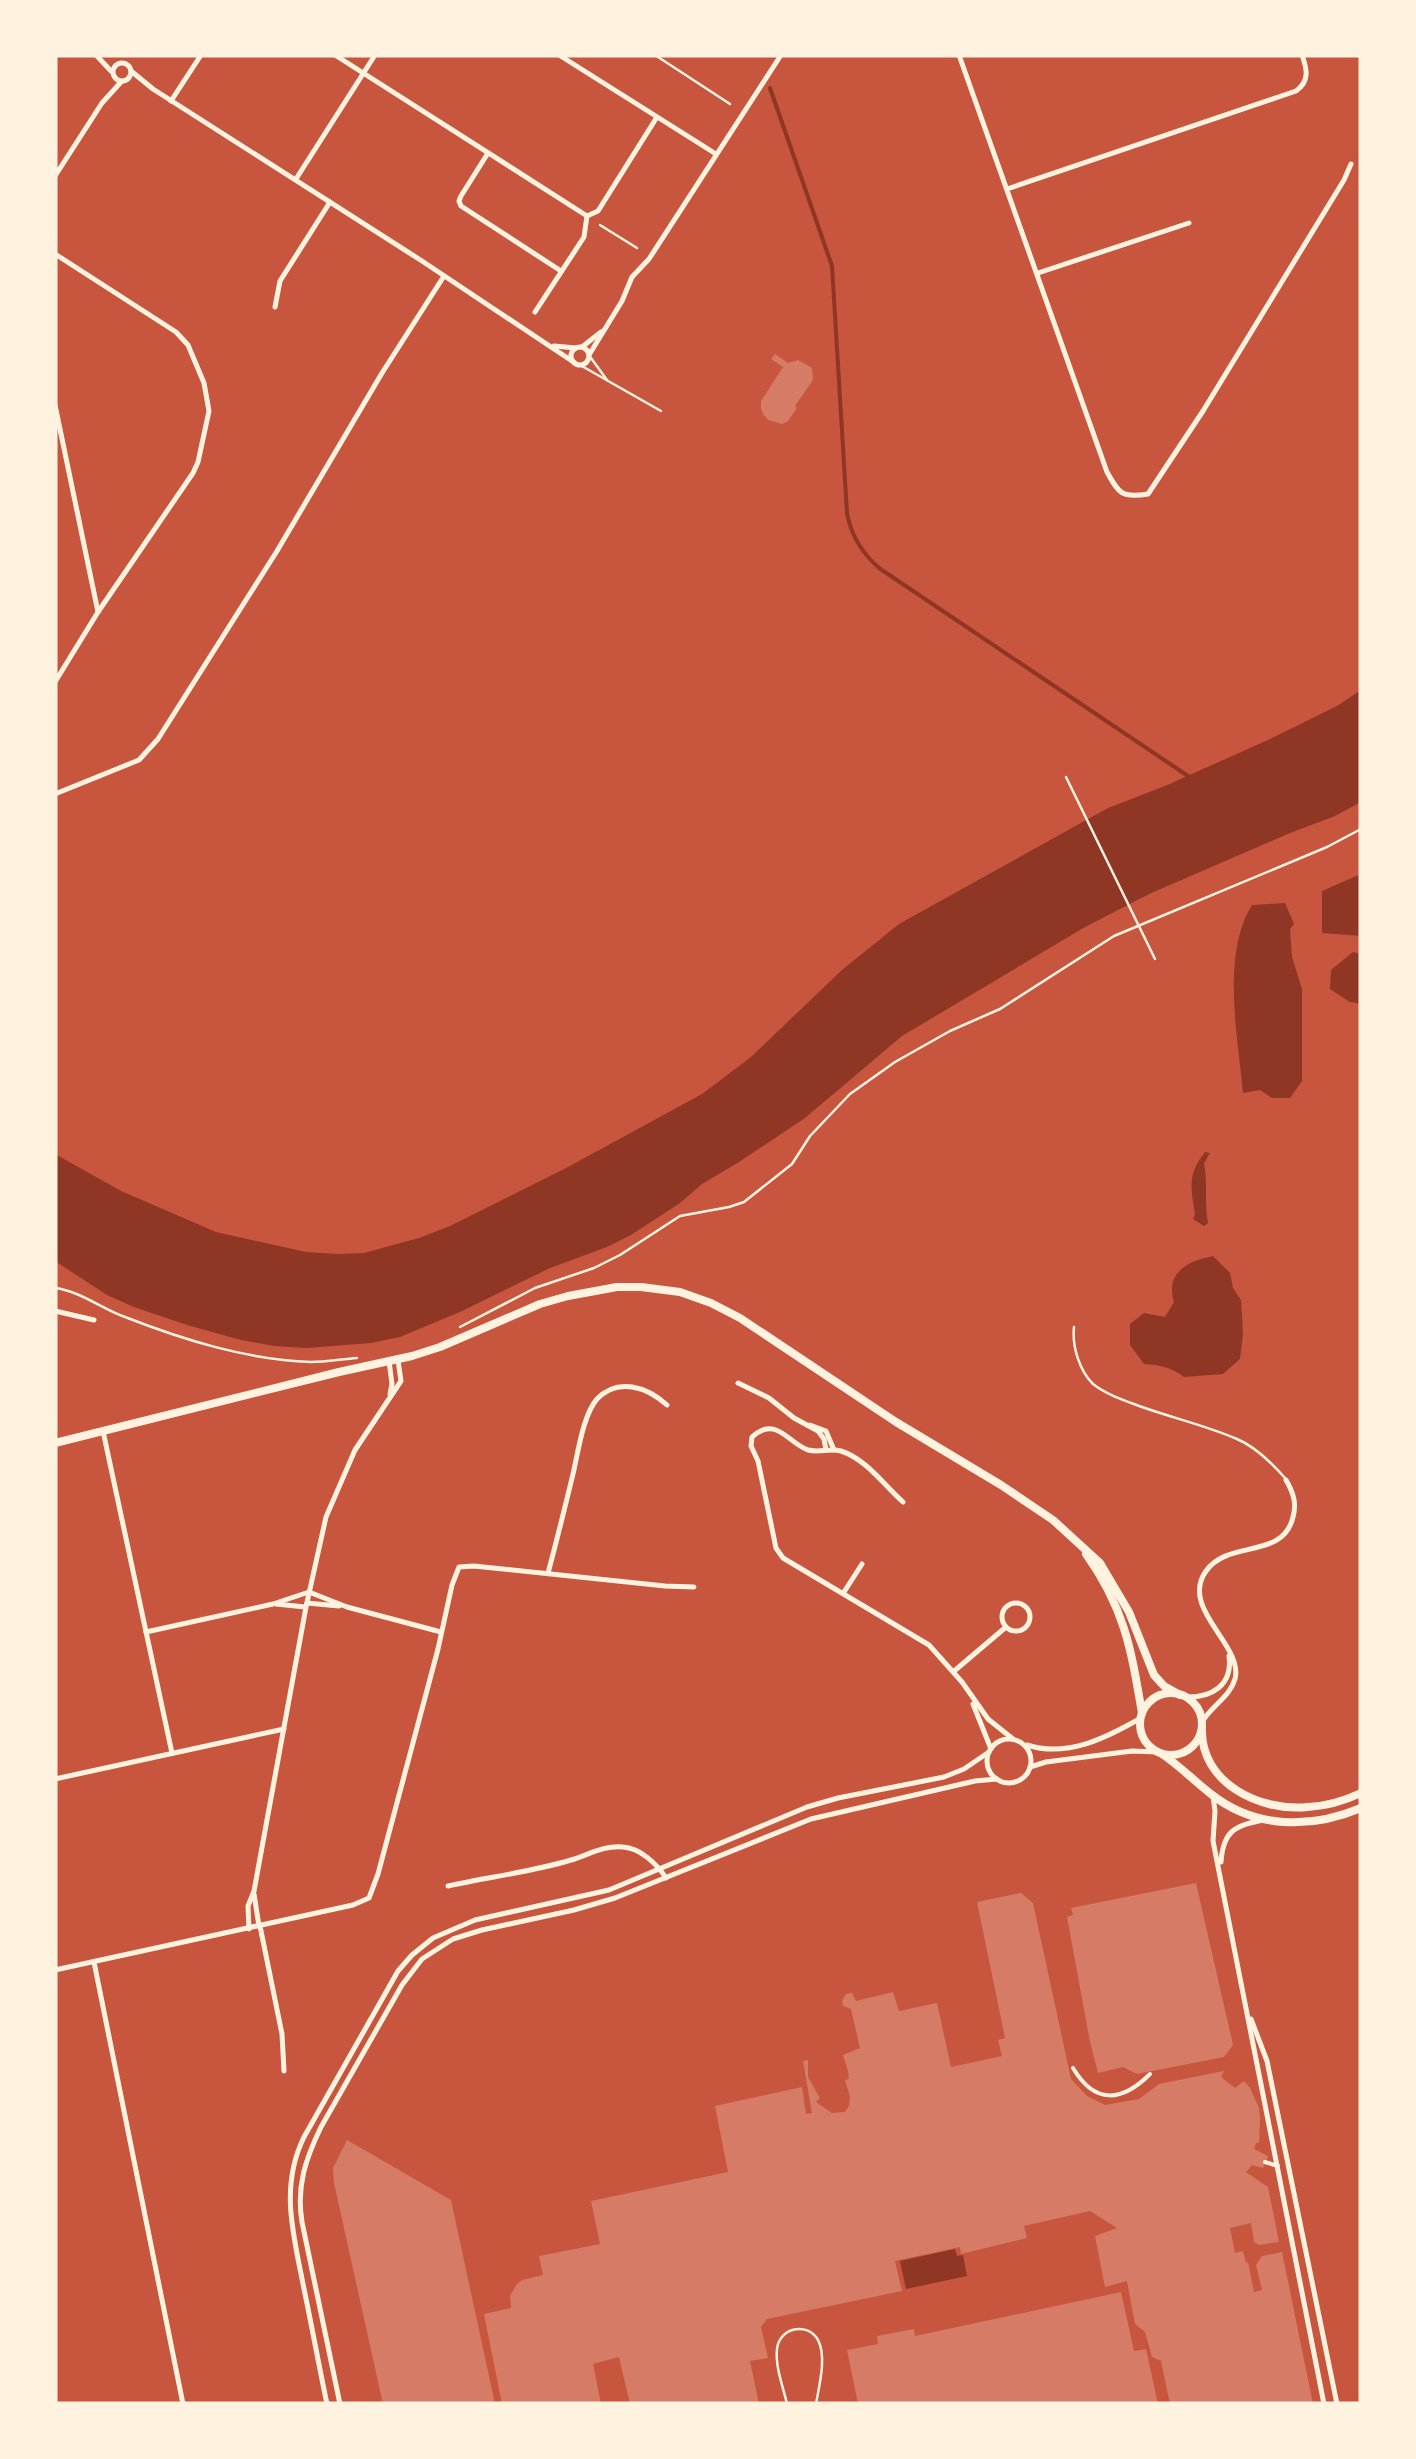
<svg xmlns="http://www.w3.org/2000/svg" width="1416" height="2459" font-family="Ubuntu,sans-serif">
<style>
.water{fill:#8f3625}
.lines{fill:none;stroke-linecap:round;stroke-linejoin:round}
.stream{stroke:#8f3625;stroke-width:4}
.building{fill:#d67c66}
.path{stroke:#fff3e0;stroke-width:2.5}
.service{stroke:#fff3e0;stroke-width:2.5}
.pedestrian{stroke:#fff3e0;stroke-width:4}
.minor{stroke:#fff3e0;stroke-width:5}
.primary{stroke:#fff3e0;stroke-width:8}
</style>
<rect width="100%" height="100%" fill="#c8553d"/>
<g class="water">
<path d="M1361,690V802L1335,816L1290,833L1149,894L1085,927L902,1036L805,1118L739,1162L702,1184L680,1203L631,1235L607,1247L550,1268L460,1312L400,1337L371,1343L307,1348L274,1346L241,1340L187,1325L134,1307L107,1295L55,1261V1154L121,1191L216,1232L306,1252L338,1254L364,1253L419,1238L450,1226L568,1167L702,1094L751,1057L842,970L899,924L1108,808L1165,786L1268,740L1337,706Z"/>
<path d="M1361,874V936L1322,933V891Z"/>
<path d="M1285,903L1294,924L1290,929L1292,957L1302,989V1081L1290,1098H1272L1260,1090L1243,1093C1238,1037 1221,955 1252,905Z"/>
<path d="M1353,952L1361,954V1004L1350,1002L1330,989L1331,970Z"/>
<path d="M1205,1152L1210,1153L1204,1163C1208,1183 1204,1202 1208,1223L1204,1226L1193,1219L1195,1214C1191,1187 1187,1175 1205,1152Z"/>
<path d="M1213,1256L1230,1273L1233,1288L1241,1300L1243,1334L1240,1359L1223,1374L1184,1377C1171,1367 1160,1365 1144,1364L1130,1345V1324L1144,1313L1165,1317L1174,1302C1165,1272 1188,1261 1213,1256Z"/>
<path d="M955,2249L957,2256L963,2255L967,2276L906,2289L900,2261Z"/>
</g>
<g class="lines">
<path class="stream" d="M770,88L832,266L847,513C851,536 862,553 879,568L1188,776"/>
</g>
<g class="building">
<path d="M775,354L788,363L798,360L812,368L813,380L795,406L797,408L788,421L782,424L768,420L763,414L761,408V401L783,367L771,359Z"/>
<path d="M1196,1883L1233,2045L1224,2057L1137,2074L1123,2067L1098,2073L1090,2042L1067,1917L1073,1915L1071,1908Z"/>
<path d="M1021,1893L1033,1903L1071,2079L1087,2096L1105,2105L1139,2099L1159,2084L1224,2071L1221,2077L1235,2088L1244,2081L1250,2088L1259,2108L1260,2119L1259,2143H1256L1254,2149L1268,2156L1263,2168L1252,2165L1246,2172L1268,2187L1279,2242L1259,2245L1254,2242L1251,2223L1230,2228L1235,2253L1243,2251L1246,2263L1248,2262L1254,2292L1262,2290L1256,2265L1262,2256L1282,2252L1313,2404H1170L1161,2361L1152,2357L1145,2332L1135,2324L1127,2281L1105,2287L1095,2236L1117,2228L1090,2211L1024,2226L1027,2238L961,2254L960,2247L895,2261L902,2291L767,2319L761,2327L768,2358L750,2361L759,2404H630L619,2357L593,2364L601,2404H502L484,2314L511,2308L510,2296L517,2284L522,2280L543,2275L539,2256L600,2244L591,2201L728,2172L715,2106L802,2087L806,2114L812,2113L803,2061L808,2060V2077L820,2098L816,2102L832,2113L845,2112L849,2106L850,2097L845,2080L849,2079L848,2071L843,2055L860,2048L851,2009L843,2006L842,2001L846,1994L852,1993L856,2001L893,1992L899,2011L937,2003L951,2067L1002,2056L998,2040L1005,2038L977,1902Z"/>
<path d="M347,2140L451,2200L495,2404H383L334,2183L333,2168Z"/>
<path d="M1121,2292L1134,2351L1146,2349L1158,2404H858L847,2350L878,2344L877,2336L914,2329L915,2336Z"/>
</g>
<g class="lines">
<g class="path">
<path d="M655,55L730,104"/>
<path d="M600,225L637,248"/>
<path d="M1066,777L1155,959"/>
<path d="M55,1288C80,1291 102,1309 125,1317C184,1340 248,1360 311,1362C326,1362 342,1359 357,1358"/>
<path d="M460,1327L535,1288L594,1268L620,1255L680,1216L729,1207L744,1202L792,1164L810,1136L850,1094L895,1062L950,1031L1000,1009L1114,936L1327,847L1361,829"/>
</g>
<g class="service">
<path d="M591,358L607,380"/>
<path d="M580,365L661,411"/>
<path d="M1074,1327C1072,1346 1079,1370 1093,1384C1107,1395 1126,1401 1142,1407C1173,1418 1207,1426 1237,1439C1256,1447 1271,1462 1285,1478"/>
<path d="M787,2404C783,2386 775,2367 777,2349C779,2328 807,2321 818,2340C827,2357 819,2386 816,2404"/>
</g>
<g class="pedestrian">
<path d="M1073,2068C1095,2105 1122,2102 1150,2074"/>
<path d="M1265,2162L1278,2166"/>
</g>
<g class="minor">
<path d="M96,55L111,71"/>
<path d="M335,55L587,216"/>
<path d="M559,55L716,154"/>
<path d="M959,55L1107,472C1119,494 1122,498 1148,494L1203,411L1344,180L1351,164"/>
<circle cx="122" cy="72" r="9"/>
<path d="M131,71L153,89L422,261L575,363"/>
<path d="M171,101L201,55"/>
<path d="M488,153L461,196L459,201L461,206L561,271"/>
<path d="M55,176L102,103L121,82"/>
<path d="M296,179L375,55"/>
<path d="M1007,189L1296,91C1310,81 1307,69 1302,55"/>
<path d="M587,216L598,211L657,117"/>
<path d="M55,254L176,332L188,345L204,383L209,411L198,462L193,473L98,612L55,682"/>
<path d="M1038,273L1189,223"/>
<path d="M275,307L280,281L330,202"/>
<path d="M535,312L584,237L587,216"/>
<path d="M554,346L576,348"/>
<path d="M582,347L601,332"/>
<circle cx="580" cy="356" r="9"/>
<path d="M589,355L622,301L632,277L649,259L781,55"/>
<path d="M55,405L98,612"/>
<path d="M55,794L139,760L158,739L277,551L382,373L444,276"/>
<path d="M55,1311L94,1320"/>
<path d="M389,1361L392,1384L390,1394"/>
<path d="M738,1383L769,1398L794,1418L818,1431L824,1439L826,1450"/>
<path d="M810,1425L826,1431L834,1450"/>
<path d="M103,1431L172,1753"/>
<path d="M903,1502C884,1485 866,1459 841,1451C830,1448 819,1453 808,1450C788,1443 776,1415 752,1437L751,1446L758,1461L776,1548L783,1558L929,1645L962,1682L988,1719L1013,1739"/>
<path d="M548,1573C557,1540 565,1507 573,1474C578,1453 583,1415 597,1399C618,1377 647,1387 667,1405"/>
<path d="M844,1592L862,1564"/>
<circle cx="1016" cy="1617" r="14"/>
<path d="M307,1603L339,1606"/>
<path d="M276,1604L305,1607"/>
<path d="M146,1632L273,1604L309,1592L347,1607L441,1632"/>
<path d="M953,1672L1006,1627"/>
<path d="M1185,1697C1212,1698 1233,1685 1229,1656"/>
<path d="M973,1704L991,1749"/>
<path d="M1202,1722C1211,1706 1230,1697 1235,1679C1244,1645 1179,1609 1206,1571C1229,1539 1283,1560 1293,1517C1297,1503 1293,1492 1286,1480"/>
<circle cx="1009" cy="1761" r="22"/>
<path d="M1027,1745C1067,1758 1106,1738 1141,1718"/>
<path d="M1030,1767L1046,1762L1132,1751L1158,1752"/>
<path d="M55,1779L284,1729"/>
<path d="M1213,1796L1215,1811L1213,1841L1324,2404"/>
<path d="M1221,1862C1223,1831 1235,1825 1264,1820"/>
<path d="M448,1886C489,1877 531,1872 571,1860C588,1855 604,1845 623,1847C640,1848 657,1864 666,1878"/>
<path d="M254,1894L259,1926"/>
<path d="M260,1926L282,2034L284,2071"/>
<path d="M249,1929L248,1906L254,1891L306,1607L326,1517L355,1450L401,1381L398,1360"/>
<path d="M94,1962L183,2404"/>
<path d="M55,1970L353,1905L369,1898L378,1874L438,1649L452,1585L459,1567L474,1566L665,1586L694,1587"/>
<path d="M1251,2019L1267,2061L1337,2404"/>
<path d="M327,2404C319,2366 312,2327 304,2289C294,2236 279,2188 304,2137L398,1971L412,1955L433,1938L475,1920L609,1890L807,1807L838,1798L944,1777L964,1769L989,1752"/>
<path d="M340,2404L302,2222C296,2186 306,2158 321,2127L402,1985L422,1959L453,1939L482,1930L574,1910L615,1898L811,1819L975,1781L997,1779"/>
</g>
<g class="primary">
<path d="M55,1443L339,1372L412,1356L440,1347L540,1304L568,1296L617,1287H641L680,1292L711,1303L740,1318L896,1422L1001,1485L1053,1520L1100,1563L1129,1612L1154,1675L1164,1686L1180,1695"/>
<path d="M1086,1554C1125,1609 1131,1649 1142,1713"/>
<circle cx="1171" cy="1724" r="31"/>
<path d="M1202,1728C1200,1783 1260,1812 1308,1807C1327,1806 1344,1801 1361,1793"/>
<path d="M1162,1754C1180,1766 1194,1781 1211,1794C1255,1829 1311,1829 1361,1808"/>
</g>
</g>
<rect width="1416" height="2459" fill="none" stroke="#fff3e0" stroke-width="115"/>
</svg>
